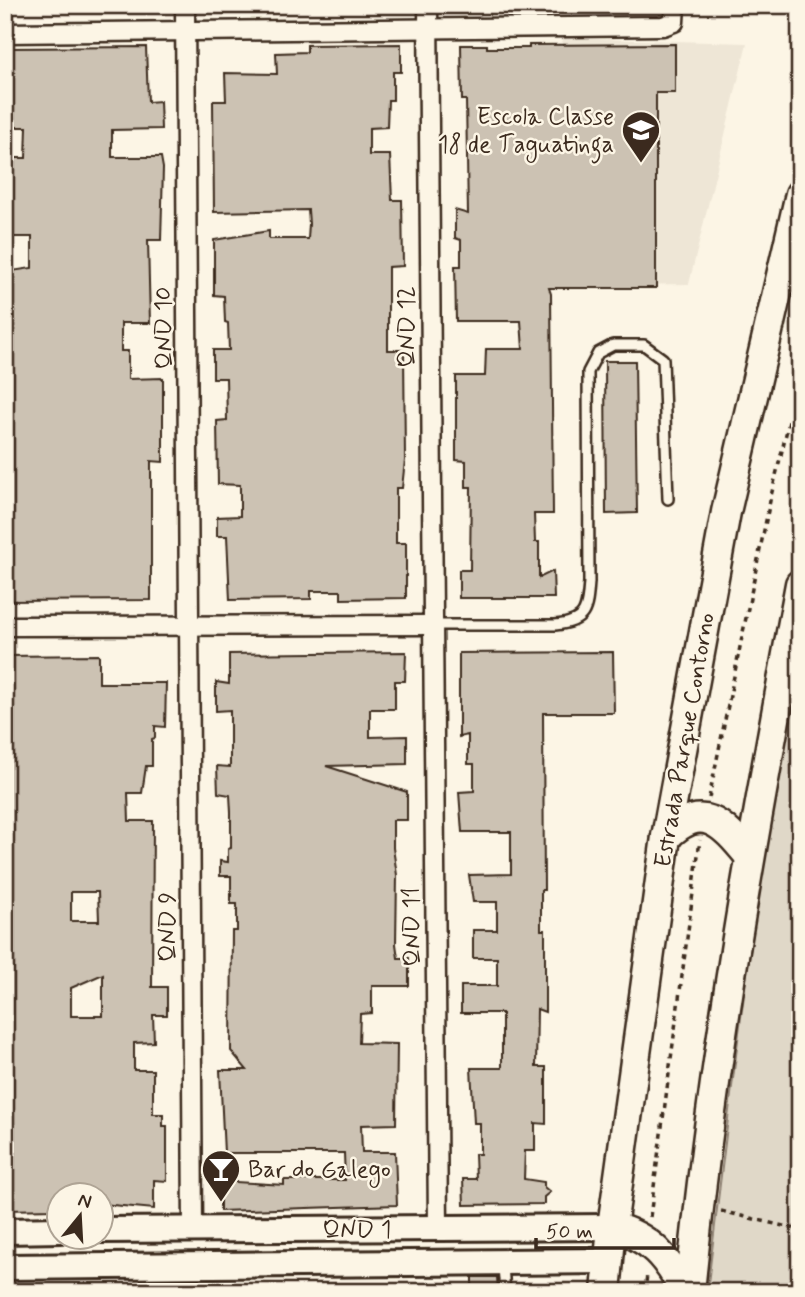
<svg xmlns="http://www.w3.org/2000/svg" width="805" height="1297" font-family="Mynerve,sans-serif">
<style>
.built{fill:#eee6d6}
.green{fill:#e0d8c8;stroke:#8e8173;stroke-width:2}
.building{fill:#ccc2b3;stroke:#3b2a1e;stroke-width:2;fill-rule:evenodd}
.lines{fill:none;stroke-linecap:round;stroke-linejoin:round}
.service-casing{stroke:#3b2a1e;stroke-width:14}
.minor-casing{stroke:#3b2a1e;stroke-width:23}
.secondary-casing{stroke:#3b2a1e;stroke-width:30}
.trunk-casing{stroke:#3b2a1e;stroke-width:33}
.path{stroke:#3b2a1e;stroke-width:3.5;stroke-dasharray:5 5;stroke-linecap:butt}
.service{stroke:#fcf5e5;stroke-width:9}
.minor{stroke:#fcf5e5;stroke-width:18}
.secondary{stroke:#fcf5e5;stroke-width:24}
.trunk{stroke:#fcf5e5;stroke-width:28}
.labels{text-anchor:middle;stroke-width:5;stroke-linejoin:round;paint-order:stroke}
.poi-label{font-size:24px;fill:#3b2a1e;stroke:#fcf5e5;text-anchor:end}
.street-label{font-size:24px;fill:#3b2a1e;stroke:#fcf5e5}
</style>
<rect width="100%" height="100%" fill="#fcf5e5"/>
<filter id="ink" filterUnits="userSpaceOnUse"><feTurbulence type="fractalNoise" baseFrequency=".0143" numOctaves="2"/><feDisplacementMap in="SourceGraphic" scale="14" xChannelSelector="R" yChannelSelector="G"/><feConvolveMatrix kernelMatrix="1 2 1 2 8 2 1 2 1" color-interpolation-filters="sRGB"/></filter>
<g filter="url(#ink)">
<path class="built" d="M562,38L747,43L689,284L564,286Z"/>
<path class="green" d="M800,671V1292H707C732,1084 755,876 800,671Z"/>
<g class="building">
<path d="M401,44V72H393V100H388L387,127L369,128V155H390L392,200H402L403,266L388,267V350H404L405,460L402,488H396V543H406V598L341,599V591H311V599L230,600L227,536H217V517L240,516V485L218,484L217,421L227,420L226,378H213V350H229L228,323L225,322L224,296L214,295V240L269,231V239H308L309,224L308,210L214,212L213,101H226L225,73L277,74L276,53L307,52V45Z"/>
<path d="M675,44V93H656V288H549L551,294L553,514H534L535,542H539V578L553,571L554,598H459V570H470L471,487H466V461L456,460V376H485L486,349H523L521,321H456L455,266H461V240L455,238V210L468,214L466,100H462L461,45H487V48H529V45Z"/>
<path d="M146,47L148,102L160,101L161,129L112,130V157H161L163,168L161,240H148L150,323H121V351H128V379L163,378V462L151,461V600L5,601V272L32,268V237H5V162H10V158H26L27,127H5V48Z"/>
<path d="M605,361H635L637,513L606,514Z"/>
<path d="M406,652L405,681H395V709H370V737L407,736V764L326,766L407,792V820H393V848L397,875L396,944L398,958H409V986H372V1013L360,1014L359,1043L397,1044L396,1124L361,1125L362,1152H395L397,1205L220,1211V1181L284,1185V1180H345L344,1153H224L220,1070H247L231,1051L232,931H237V904H231V876H220V861L228,862V849L231,848V812L230,795L218,793L217,766L230,767V710L216,711V682L229,684V654Z"/>
<path d="M613,652L614,713H543L544,890H541V930H545V1012L537,1009L536,1067H546V1124L535,1123V1151H525L524,1179L544,1182V1187L550,1192L544,1197V1204L464,1205L463,1179H476L475,1154H480V1123H474L471,1068H502V1013H461V986H497V958H473V930H497V902H473L469,875L511,874V832H462L459,792L474,791V764H468V735L459,737V653Z"/>
<path d="M99,655V683H166L165,727L155,726V738L152,739V766H146L142,793H128L129,821H153L152,987H167V1015H153L154,1042L134,1043V1070H153V1114H163V1126H167V1181L154,1180V1209L102,1204V1195H55V1209L5,1210V656ZM71,892H98L99,921H71ZM103,974V1016H71V988Z"/>
<path d="M472,1277H497L498,1292H472Z"/>
</g>
<g class="lines">
<g class="service-casing">
<g id="service">
<path d="M432,625H555C586,622 587,611 589,582L588,372L598,353L613,345H644L663,359L668,499"/>
<path d="M503,1266L505,1292"/>
</g>
</g>
<g class="minor-casing">
<g id="minor">
<path d="M185,5L193,1230"/>
<path d="M428,5L438,1228"/>
<path d="M5,33L663,26L674,22L675,5"/>
<path d="M5,626L432,625"/>
</g>
</g>
<g class="secondary-casing">
<g id="secondary">
<path d="M102,1230L612,1227"/>
<path d="M5,1231L60,1230"/>
<path d="M5,1267L609,1261"/>
</g>
</g>
<g class="trunk-casing">
<g id="trunk">
<path d="M666,837C702,801 722,823 749,856"/>
<path d="M612,1227C650,1236 668,1259 685,1292"/>
<path d="M606,1292L612,1227L666,837L726,512L800,194"/>
<path d="M690,1292C713,1054 756,819 800,584"/>
</g>
</g>
<g class="path">
<path d="M709,798L771,496L800,376"/>
<path d="M721,1211L800,1230"/>
<path d="M650,1217L700,840"/>
<path d="M645,1292L647,1274"/>
</g>
<use href="#service" class="service"/>
<use href="#minor" class="minor"/>
<use href="#secondary" class="secondary"/>
<use href="#trunk" class="trunk"/>
</g>
</g>
<defs>
<g id="school-pin" transform="scale(2.0125)"><path d="M0 17L-7.5 6A9.5 9.5 0 1 1 7.5 6Z" fill="#3b2a1e" stroke="#fcf5e5"/><path d="M0-5L7-2L0 1L-7-2ZM-4 1L0 2.5L4 1V4Q0 6-4 4Z" fill="#fff"/></g>
<g id="bar-pin" transform="scale(2.0125)"><path d="M0 17L-7.5 6A9.5 9.5 0 1 1 7.5 6Z" fill="#3b2a1e" stroke="#fcf5e5"/><path d="M-6-5H6L.8 .8V4.5H3.5V6h-7V4.5H-.8V.8Z" fill="#fff"/></g>
</defs>
<g fill-rule="evenodd">
<use href="#school-pin" x="641" y="130"/>
<use href="#bar-pin" x="221" y="1169"/>
</g>
<g class="labels">
<g class="poi-label">
<text x="614" y="124">Escola Classe<tspan x="614" dy="28">18 de Taguatinga</tspan></text>
<text x="248" y="1177" text-anchor="start">Bar do Galego</text>
</g>
<g class="street-label">
<text transform="translate(406 327) rotate(-90)" y="8">QND 12</text>
<text transform="translate(163 328) rotate(-91)" y="8">QND 10</text>
<text transform="translate(684 740) rotate(-80)" y="8">Estrada Parque Contorno</text>
<text transform="translate(167 927) rotate(-90)" y="8">QND 9</text>
<text transform="translate(411 927) rotate(-91)" y="8">QND 11</text>
<text x="357" y="1237">QND 1</text>
</g>
</g>
<rect width="805" height="1297" fill="none" stroke="#fcf5e5" stroke-width="28"/>
<rect x="14" y="14" width="777" height="1269" fill="none" stroke="#3b2a1e" stroke-width="2.5" filter="url(#ink)"/>
<g transform="translate(80 1216) rotate(18)"><circle r="33" fill="#fcf5e5" stroke="#afa495" stroke-width="2"/>
<path d="M0-5L12 26L0 18L-12 26Z" fill="#3b2a1e"/>
<text y="-10" font-size="19" font-weight="bold" text-anchor="middle" fill="#3b2a1e">N</text>
</g>
<path d="M536 1238v10h138v-10" fill="none" stroke="#3b2a1e" stroke-width="3.5"/>
<text x="546" y="1238" font-size="21" fill="#3b2a1e" stroke="#fcf5e5" stroke-width="5" paint-order="stroke">50 m</text>
</svg>
